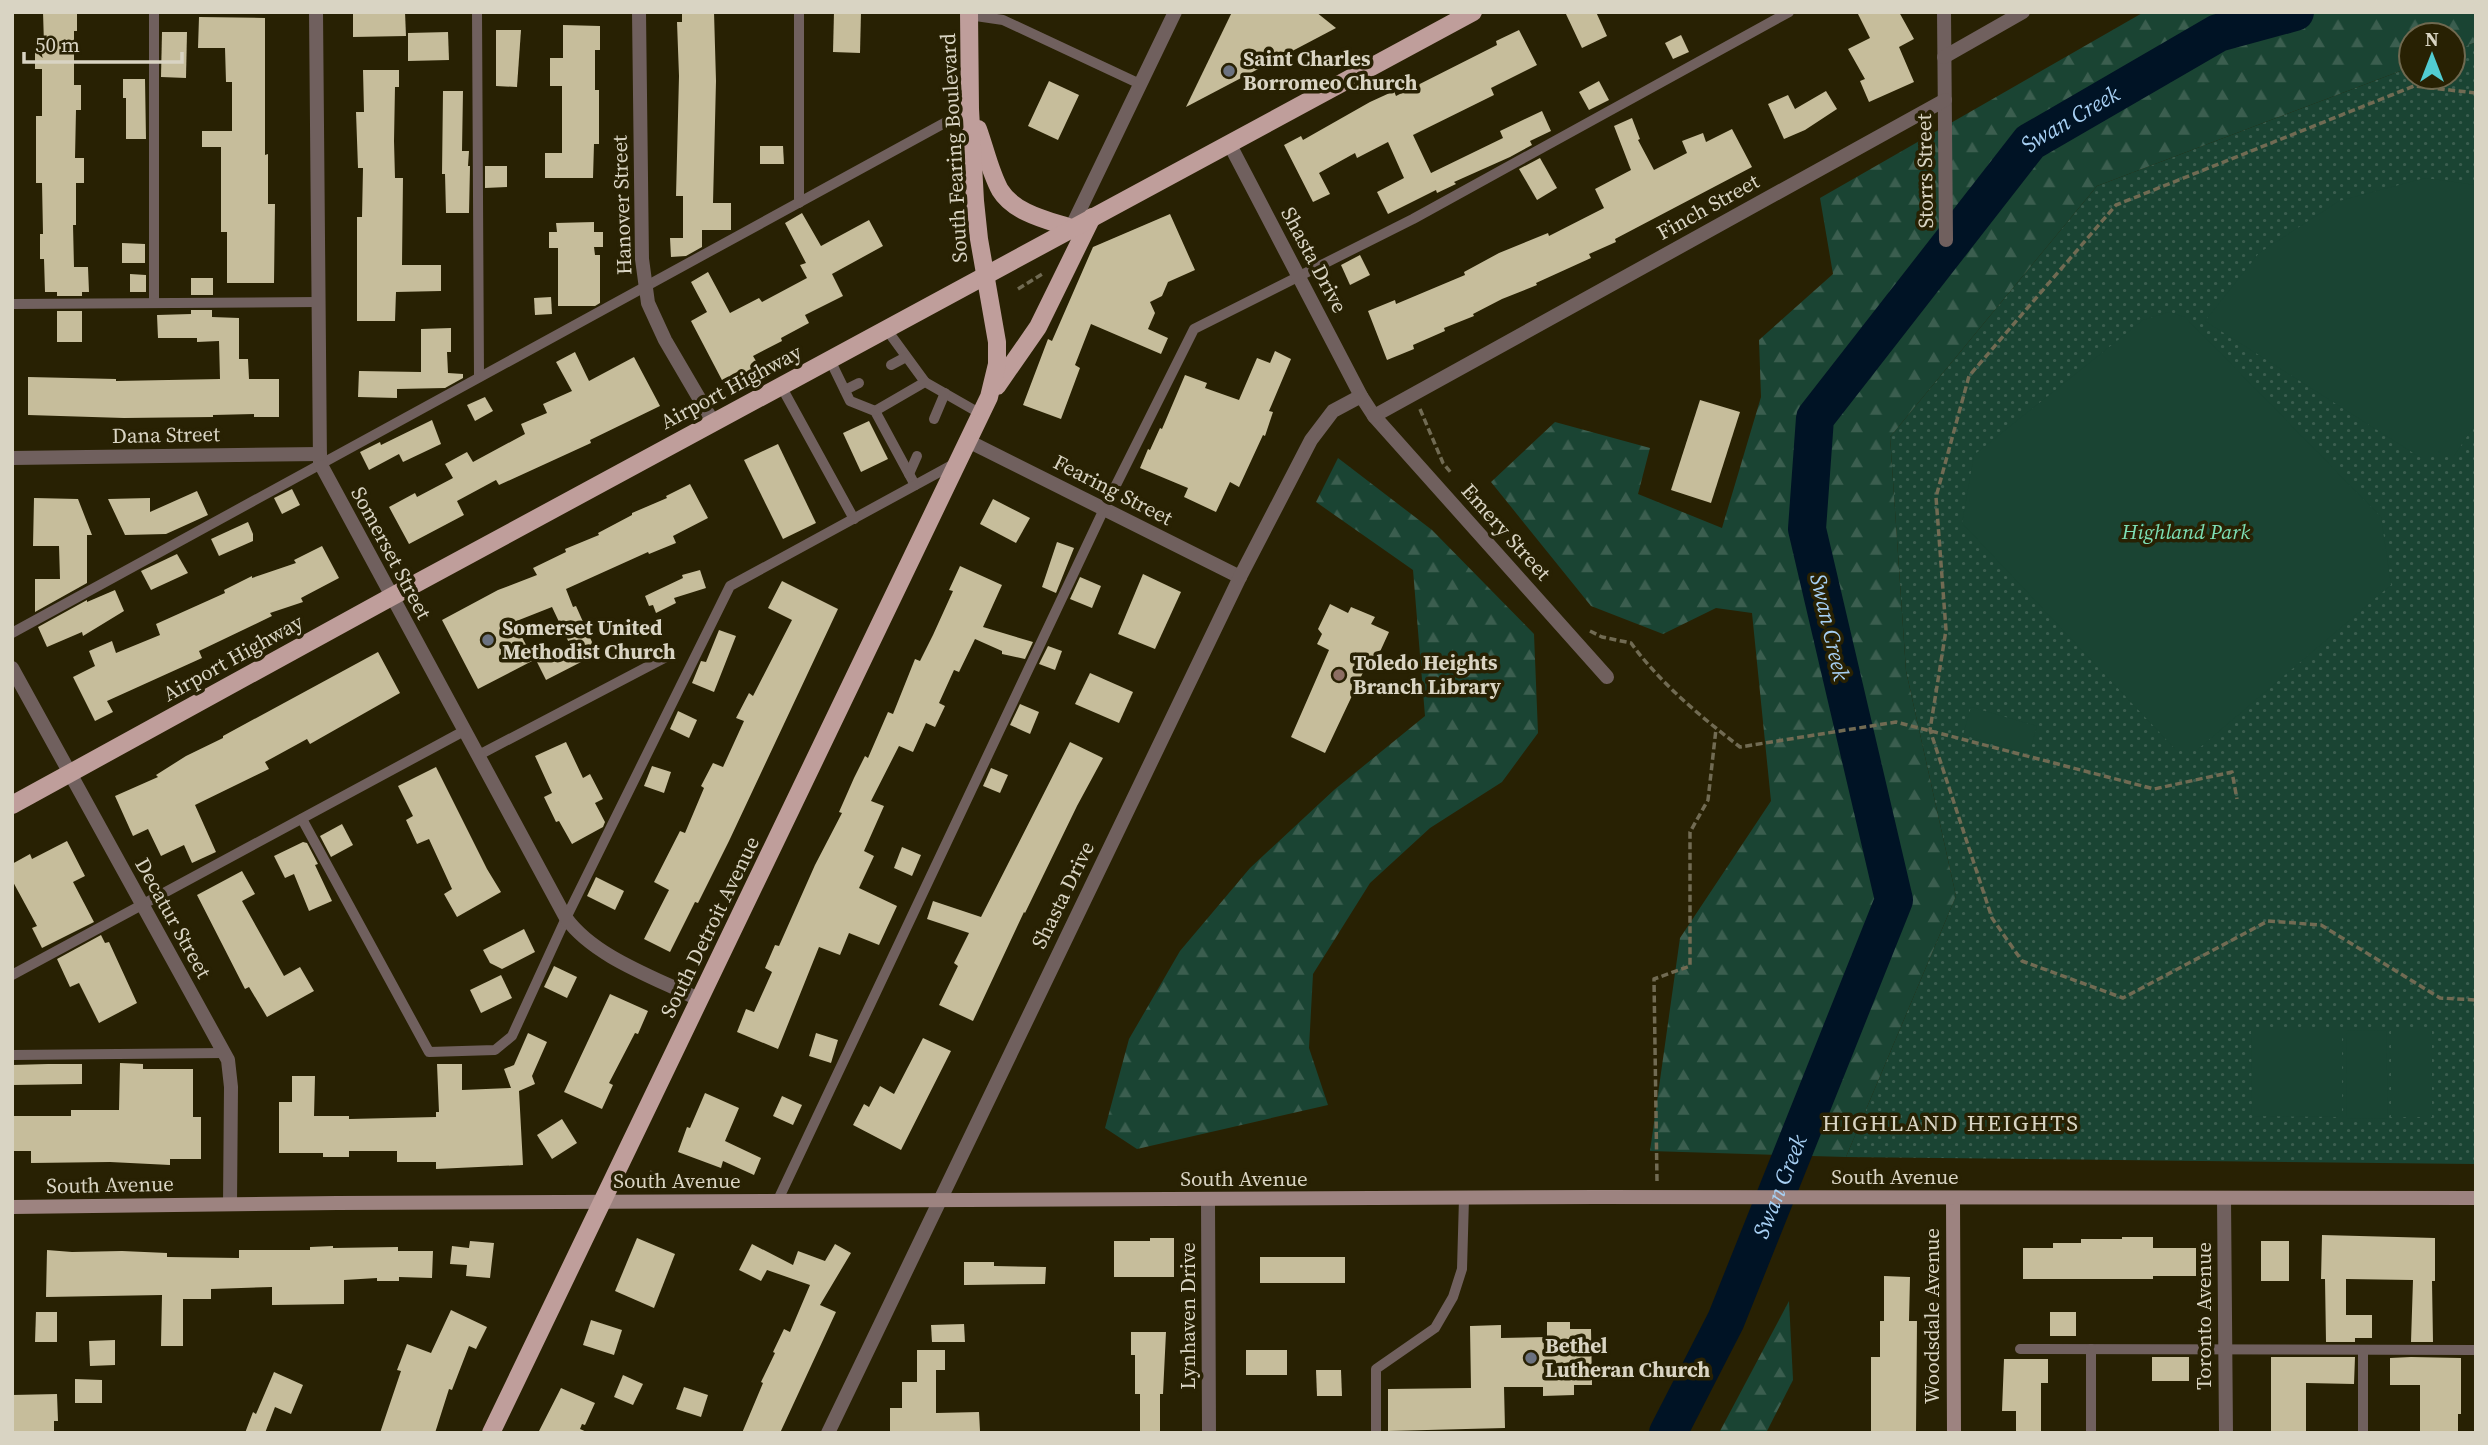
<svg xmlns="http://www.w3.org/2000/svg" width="2488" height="1445" font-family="'Source Serif 4',serif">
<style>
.grass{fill:url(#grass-dots)}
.forest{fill:url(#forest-firs)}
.garden{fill:#1a4433}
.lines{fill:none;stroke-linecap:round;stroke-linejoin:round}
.river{stroke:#001325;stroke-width:38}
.building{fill:#c6bd9b}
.path{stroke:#716b53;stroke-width:3.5;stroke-dasharray:7 3.5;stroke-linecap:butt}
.lane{stroke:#70605e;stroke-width:10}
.street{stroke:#70605e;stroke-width:14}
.secondary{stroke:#9d8380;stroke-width:14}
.primary{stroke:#bf9e9b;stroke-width:18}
.worship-dot{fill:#6b7280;stroke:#282103;stroke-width:2.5}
.education-dot{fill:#8d6e63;stroke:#282103;stroke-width:2.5}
.labels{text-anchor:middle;stroke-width:7;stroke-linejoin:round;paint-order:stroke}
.poi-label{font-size:21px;font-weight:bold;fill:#d9d4c3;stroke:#282103;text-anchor:start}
.street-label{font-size:21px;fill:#d9d4c3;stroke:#282103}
.park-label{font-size:21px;font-style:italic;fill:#7ddfb5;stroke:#282103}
.water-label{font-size:23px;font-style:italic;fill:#a7d0f4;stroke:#282103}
.neighbourhood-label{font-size:23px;letter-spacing:2px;fill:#d9d4c3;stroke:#282103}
</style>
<defs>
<pattern id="grass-dots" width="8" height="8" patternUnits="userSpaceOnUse" patternTransform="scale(1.75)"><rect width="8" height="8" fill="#1a4433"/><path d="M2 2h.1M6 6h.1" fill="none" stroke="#3b5e4f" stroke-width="1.8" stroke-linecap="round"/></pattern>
<pattern id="forest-firs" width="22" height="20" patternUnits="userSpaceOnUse" patternTransform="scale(1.75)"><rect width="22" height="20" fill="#1a4433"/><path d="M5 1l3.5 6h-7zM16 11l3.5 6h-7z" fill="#3b5e4f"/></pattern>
</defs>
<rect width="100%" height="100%" fill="#282103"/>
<path class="grass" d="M2476,42V1164L1846,1157L1956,896L1906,671L1890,437L2097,186L2411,67V77H2453V51Z"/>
<g class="forest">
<path d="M2144,12H2476V42L2453,51V35H2411V67L2097,186L1890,437L1906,671L1956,896L1846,1157L1650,1151L1680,938L1771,801L1752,613L1716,608L1663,634L1591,606L1491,482L1555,422L1650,448L1638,494L1722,528L1761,397L1759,340L1833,274L1820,198Z"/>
<path d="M1338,458L1432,530L1534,634L1538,733L1502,782L1430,828L1370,883L1313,974L1309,1048L1328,1105L1137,1149L1105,1128L1129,1039L1180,951L1250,868L1334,790L1425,716L1413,570L1316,502Z"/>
<path d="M1789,1301L1793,1380L1766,1433H1719Z"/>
</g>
<g class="garden">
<path d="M2425,178L2476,185V423L2454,456H2418L2205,321L2259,253L2339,201Z"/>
<path d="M2169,312L2185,317L2381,517L2391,585L2197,750H2176L1962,523L1974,455L2143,320Z"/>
<path d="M1971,707L2037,726L2029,754L1963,735Z"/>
<path d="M2251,1030H2342V1117L2252,1116Z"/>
<path d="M2386,1030L2388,1118L2347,1119L2346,1031Z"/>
<rect x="2391" y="1031" width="41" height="86"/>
</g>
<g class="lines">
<path class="river" id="s1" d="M1668,1433L1726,1320L1894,900L1807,529L1815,418L2030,142L2218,33L2295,12"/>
</g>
<g class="building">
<path d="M43,12H77V31H74V85H81V110H76L75,158H84V183H76V225H73L74,267H88L89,292H82V296H57V292H45L44,259H40V234H43L42,183H36V116H42V69H35V44H44Z"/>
<path d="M353,12H405L406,36L353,37Z"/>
<path d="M682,12H714L716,81L713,203H731V230H702V247L686,256L671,257L670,238H683V196H676L679,76L677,22H682Z"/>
<path d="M834,12H861L860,53L833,52Z"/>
<path d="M1232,12H1316L1336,28L1186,107Z"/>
<path d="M1565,12H1596L1607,36L1582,48Z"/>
<path d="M1857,12H1899L1914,39L1899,47L1914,82L1869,102L1860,81L1865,79L1848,49L1870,38Z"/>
<path d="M199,17L265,18V155L268,154V204H275L274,283H227V232H221V147H202V131H232V82H226L225,48H198Z"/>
<path d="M563,25L600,26V50H595V90H599V144H594L593,178H545V153H562V86H550V58H563Z"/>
<path d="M496,30H521L517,87L496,86Z"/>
<path d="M1519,30L1537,65L1491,88L1494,95L1413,135L1431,173L1503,138L1500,131L1542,111L1551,131L1530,141L1532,145L1510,157L1454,182L1456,184L1437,193L1436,190L1388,214L1377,192L1404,178L1388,142L1357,158L1355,153L1319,173L1330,194L1313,202L1284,145L1301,136L1303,140L1370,102L1394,91L1396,96L1497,45L1496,41Z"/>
<path d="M162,32H187L186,78L161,77Z"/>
<path d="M448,32L449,60L408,61V33Z"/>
<path d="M1681,35L1689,52L1673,59L1665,43Z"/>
<path d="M363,70H399V87H395L394,141L395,178H403L402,265H441V291L396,292L395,321H357V217H362L363,168H358L356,112H364Z"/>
<path d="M123,79H145L146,139H126V98H123Z"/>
<path d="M1049,81L1079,95L1058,140L1028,126Z"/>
<path d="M1599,81L1609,100L1589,110L1579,92Z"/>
<path d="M443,91H463L462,151H469L468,166H470L469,213H446L445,174H442Z"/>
<path d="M1826,91L1837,109L1805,130L1784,139L1768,104L1788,95L1795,109Z"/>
<path d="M1632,118L1640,139L1638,140L1654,170L1687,153L1682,141L1703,133L1706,142L1732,129L1752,167L1615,239L1616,242L1589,254L1591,258L1536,283L1537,285L1502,299L1473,314L1474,316L1444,328L1445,331L1413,345L1414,349L1387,360L1368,311L1395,300L1396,304L1465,275L1464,272L1499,253L1548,233L1549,236L1604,208L1595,189L1631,170L1614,126Z"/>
<path d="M760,146H783L784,164H760Z"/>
<path d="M1540,158L1557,188L1537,200L1519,169Z"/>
<path d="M485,166H507V187L485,188Z"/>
<path d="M802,213L821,246L869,220L883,246L832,274L843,296L805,315L809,323L781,338L782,341L753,356L759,366L724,384L691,321L707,312L691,282L708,272L730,313L759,298L762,302L807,278L800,265L806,263L785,223Z"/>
<path d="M1170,214L1195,270L1168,282L1162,296L1150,302L1155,313L1148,329L1168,338L1161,354L1091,324L1075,365L1080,368L1061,419L1023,405L1048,339L1052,341L1093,247Z"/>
<path d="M594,222V232H603V247H594L595,255H600V303L595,306H558V248H549V232H557L556,223Z"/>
<path d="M122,243L145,244V263H122Z"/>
<path d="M1360,255L1370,275L1350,285L1341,265Z"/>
<path d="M130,274L146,275V292H130Z"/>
<rect x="191" y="278" width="22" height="17"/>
<path d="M551,297L552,314L535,315L534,298Z"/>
<path d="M191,310H212V317L239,318V359H248L249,379H279V417H254V414L213,415V417L124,418L28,415V377L116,379V381L220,379L219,341L197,342V338H158L157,315L191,314Z"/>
<rect x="57" y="311" width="25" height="31"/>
<path d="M451,328V352H447L448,373L463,374V378L445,388L397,389V398L358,397L359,371L421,372V329Z"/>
<path d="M1275,351L1291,359L1269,411L1273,412L1265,436L1263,435L1239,487L1230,482L1216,512L1184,497L1188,488L1140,468L1148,449L1150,450L1160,428L1162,429L1185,375L1207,383L1205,388L1239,400L1257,358L1270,363Z"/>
<path d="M575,352L589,381L634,357L660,406L590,440L591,443L499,485L496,480L457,501L464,515L409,544L389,507L415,493L417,497L453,478L445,464L467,452L473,462L525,434L521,424L547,413L543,404L572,391L556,362Z"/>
<path d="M485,397L493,411L475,421L467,405Z"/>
<path d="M1700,400L1740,412L1711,503L1671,490Z"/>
<path d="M432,420L441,444L403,462L399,454L369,470L360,452L380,442L381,445Z"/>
<path d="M869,421L888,459L861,472L843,433Z"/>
<path d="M778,444L816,523L783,539L744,460Z"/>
<path d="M690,484L708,518L673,536L676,543L649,554L648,552L566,589L573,607L576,606L592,642L585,660L546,680L537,662L570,645L552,607L514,622L534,660L478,689L442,620L498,590L537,575L533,568L566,552L565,549L599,535L598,533L632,515V513L667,498L666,496Z"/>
<path d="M292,489L300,505L282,514L274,498Z"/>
<path d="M197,491L208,515L166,534L125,535L108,499L150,498V512Z"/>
<path d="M34,498L78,499L92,535H87V583L35,612V579H60L59,546H33Z"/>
<path d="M993,499L1030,518L1016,543L980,524Z"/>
<path d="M248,522L253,534V541L219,556L211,539Z"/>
<path d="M1057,542L1074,548L1056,593L1042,587Z"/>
<path d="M322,546L339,578L301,598L303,602L270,613L272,616L199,651L202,658L107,701L113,712L95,721L73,677L95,666L89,651L112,641L116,653L160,635L156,624L225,593L224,590L252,576V578L296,563L294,560Z"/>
<path d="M177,554L188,573L151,590L141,571Z"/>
<path d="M960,566L1002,585L983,627L1033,642L1025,659L1002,654V651L975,639L959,672L954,670L939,703L945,706L935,727L926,723L913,752L899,746L871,801L884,806L864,851L874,856L859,888L897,906L879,945L849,933L840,955L819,947L778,1049L737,1032L746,1009L754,1012L772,972L765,968L775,945L779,946L815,865L842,813L839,812L854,778L865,756L868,758L888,712L893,714L915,659L920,661L933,635L953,591L949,590Z"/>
<path d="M700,570L706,588L674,598L676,603L656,613L653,605L649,606L645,596L683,578L682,575Z"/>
<path d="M1143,574L1181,592L1155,649L1118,634Z"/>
<path d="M1080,577L1101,586L1092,608L1070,599Z"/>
<path d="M782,581L838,609L729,841L698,903L695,902L670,952L644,939L669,890L654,882L680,831L685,833L704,788L701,786L713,763L723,767L744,721L736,718L749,693L753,696L792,620L768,608Z"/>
<path d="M115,590L124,611L83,636L82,632L47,647L38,627L87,600V602Z"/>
<path d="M1330,604L1348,613L1351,607L1375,617L1371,624L1389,632L1373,667L1367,664L1325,753L1291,737L1329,650L1317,644L1322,634L1318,629Z"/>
<path d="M719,630L736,636L714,692L692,683L701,661L706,662Z"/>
<path d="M1048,646L1062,651L1055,670L1039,664Z"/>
<path d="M378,652L400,693L310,744L307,739L265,762L269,769L195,805L216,852L192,863L184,845L161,856L148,829L133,836L115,796L158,777L156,775L186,756L223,738V736Z"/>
<path d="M1090,673L1133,692L1119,723L1075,704Z"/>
<path d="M1020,704L1039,712L1030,734L1010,725Z"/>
<path d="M678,711L697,720L689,738L670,729Z"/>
<path d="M566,742L583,778L590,774L603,799L595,803L605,822L603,827L572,844L559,821L556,822L544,797L552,793L535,756Z"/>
<path d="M1070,742L1103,758L1077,806L1025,913L1024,912L973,1021L939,1005L958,966L954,963L969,933L927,919L933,901L981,917Z"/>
<path d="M652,766L671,772L664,793L644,786Z"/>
<path d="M436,767L487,869L501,892L457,917L444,894L452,889L429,839L417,844L406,820L413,816L398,786Z"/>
<path d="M991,768L1008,775L1000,793L983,786Z"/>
<path d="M342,824L353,845L331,857L320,836Z"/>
<path d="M67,841L85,876L73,882L94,922L42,948L32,928L37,926L12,880V864L30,854L32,859Z"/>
<path d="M303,842L307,843L318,864L315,865L332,901L309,911L294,874L285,878L274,856Z"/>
<path d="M902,847L921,855L912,876L894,868Z"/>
<path d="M242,871L255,894L242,901L284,976L300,967L314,991L267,1017L249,987L245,989L197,895Z"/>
<path d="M596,877L624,891L615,910L587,896Z"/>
<path d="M524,929L535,952L502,969L490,963L483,950Z"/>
<path d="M101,935L105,943L109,942L137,1003L99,1023L79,983L70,987L57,959Z"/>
<path d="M554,966L577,977L567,998L544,987Z"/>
<path d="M501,975L512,998L481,1013L470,990Z"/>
<path d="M610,994L648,1011L638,1034L635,1033L609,1083L613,1085L602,1109L564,1092Z"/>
<path d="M528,1033L547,1042L532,1076L535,1084L519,1091L523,1165L436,1169V1162H397V1151H349V1157H323V1153H279V1102H292V1076H315L314,1116H349V1119L436,1117V1112H439L437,1064H462V1090L511,1088L504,1069L514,1065Z"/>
<path d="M816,1033L838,1040L831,1063L809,1056Z"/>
<path d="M923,1038L951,1051L901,1150L853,1125L864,1104L869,1107L880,1086L894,1094Z"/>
<path d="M120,1063L143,1064V1069H193V1117H201V1159H170V1165L110,1162L31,1163V1151H12V1116H71V1110H119Z"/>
<path d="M48,1064H82V1084L12,1085V1065Z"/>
<path d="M705,1093L739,1108L725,1141L761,1158L754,1175L723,1161L721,1168L678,1152L687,1127L690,1128Z"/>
<path d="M782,1096L802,1105L793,1125L773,1116Z"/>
<path d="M562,1119L577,1143L552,1159L537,1135Z"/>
<path d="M2322,1235L2435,1238V1281H2432L2433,1342H2411L2413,1280L2346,1279V1315H2372V1338H2355V1342H2326L2325,1279H2321Z"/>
<path d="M2122,1237H2153V1248H2196V1276H2153V1279H2023V1248H2053V1243H2081V1239H2122Z"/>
<path d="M637,1238L675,1254L654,1308L615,1291Z"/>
<path d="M1150,1238H1174V1277H1114V1241H1150Z"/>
<path d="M470,1241L494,1243L490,1278L466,1276L467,1265L450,1264L452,1246L469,1248Z"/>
<rect x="2261" y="1241" width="28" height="40"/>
<path d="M752,1244L793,1265L798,1251L825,1261L835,1244L851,1253L820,1305L836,1312L780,1433H742L763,1383L761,1382L775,1353L773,1352L784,1329L790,1332L810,1285L767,1270L761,1281L739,1270Z"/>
<path d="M333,1246V1248L398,1247V1251H433L432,1278L399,1277V1281H377V1278L344,1280V1304L272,1305V1287L211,1289V1299H183V1346H161L162,1295L46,1297L47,1250L72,1252L122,1251L167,1253V1257L239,1258V1250H310V1247Z"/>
<rect x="1260" y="1257" width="85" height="26"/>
<path d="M964,1262H994V1266L1046,1267L1045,1284L964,1285Z"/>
<path d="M1884,1276L1910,1277L1909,1321H1917L1916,1433H1871V1357H1880V1321H1884Z"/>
<path d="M451,1310L487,1327L476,1349L469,1346L452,1390L449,1389L435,1433H380L401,1371L397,1370L407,1344L431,1353Z"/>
<path d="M36,1312H57V1342H35Z"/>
<rect x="2050" y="1312" width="26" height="24"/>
<path d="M591,1320L622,1330L614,1355L583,1345Z"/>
<path d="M1547,1322H1570V1329H1591L1592,1385H1574V1395L1543,1396V1387H1504L1505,1428L1388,1431V1389L1471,1388L1470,1326L1501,1325V1338L1547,1337Z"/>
<path d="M964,1324L965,1342H932L931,1325Z"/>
<path d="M1131,1332H1166L1163,1394H1160V1433H1140V1394H1135V1355H1131Z"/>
<path d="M115,1340V1365L90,1366L89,1341Z"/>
<path d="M917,1350H945V1370H936V1413L979,1412L980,1431H890V1408H902V1382H917Z"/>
<rect x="1246" y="1350" width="41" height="25"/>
<rect x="2152" y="1357" width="37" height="24"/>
<path d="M2271,1357H2355L2354,1384L2306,1383V1433H2271Z"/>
<path d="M2411,1357L2461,1358V1414H2458V1433H2420V1385H2390V1358Z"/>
<path d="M2004,1359H2048V1383H2041V1433H2016V1411H2002Z"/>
<path d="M1316,1370H1341L1342,1396H1317Z"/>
<path d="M274,1372L303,1385L291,1414L275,1407L265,1433H245L253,1412L256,1414Z"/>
<path d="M623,1375L643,1384L633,1405L614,1397Z"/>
<path d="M75,1379L102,1380V1403H75Z"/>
<path d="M684,1387L708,1395L701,1417L676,1409Z"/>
<path d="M561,1388L595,1403L585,1425L582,1424L580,1429L589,1433H538Z"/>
<path d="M57,1394L58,1421H54V1433H12V1395Z"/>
</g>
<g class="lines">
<g class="path">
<path d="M2476,93L2414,86L2116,205L1969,376L1936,497L1946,630L1930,730L1992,918L2022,961L2123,998L2268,921L2321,925L2440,998L2476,1000"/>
<path d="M1018,289L1044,273"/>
<path d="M1420,409L1443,463L1452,474"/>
<path d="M1590,631L1602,637L1631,643C1660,683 1701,717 1740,747L1896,722L2154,789L2232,772L2237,799"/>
<path d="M641,1178L648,1177"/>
<path d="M1657,1181L1654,979L1690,966V832L1708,800L1716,729"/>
<path d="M646,1183L652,1171"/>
</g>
<g class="lane">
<path d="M154,12V303"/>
<path d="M477,12L479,377"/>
<path d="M799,12V203"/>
<path d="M969,15L1003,20L1140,84"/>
<path d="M12,304L319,302"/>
<path d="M887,330L925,382"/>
<path d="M830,360L850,401L875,411L915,485"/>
<path d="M891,365L906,357"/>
<path d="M781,386L854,519"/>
<path d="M845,390L859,383"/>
<path d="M875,411L925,382L981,414"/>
<path d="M934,419L945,393"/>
<path d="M909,474L917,456"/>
<path d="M12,633L970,109"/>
<path d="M477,756L668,656"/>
<path d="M302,819L429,1052L495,1050L512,1036L566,918L730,586L954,464"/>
<path d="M12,975L464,731"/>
<path d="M12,1055L224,1053"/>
<path d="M777,1202L1104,509L1194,329L1413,219L1789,12"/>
<path d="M2020,1349L2476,1350"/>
<path d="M2363,1350V1433"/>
<path d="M1376,1433V1369L1435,1328L1453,1297L1462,1269L1464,1198"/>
<path d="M2091,1433V1349"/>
</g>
<g class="street">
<path d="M316,12L320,463L566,918C595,958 657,978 700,1000"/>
<path d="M639,12L642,259L648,303L665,340L713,422"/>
<path d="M1944,12L1946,240"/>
<path d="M1944,57L2023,12"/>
<path d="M1230,145L1361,396L1374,416L1607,677"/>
<path d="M1071,228L1175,12"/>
<path d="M1374,416L1945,100"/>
<path d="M968,441L1240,577"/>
<path d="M12,458L320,454"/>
<path d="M12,668L228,1060L231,1087L230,1204"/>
<path d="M2224,1198L2226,1433"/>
<path d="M1208,1200L1209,1433"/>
<path d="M828,1433L1240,577L1311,440L1333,411L1361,396"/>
</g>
<g class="secondary">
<path d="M1953,1199L1954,1433"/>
<path d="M12,1207L337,1203L1597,1197L2476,1198"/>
</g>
<g class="primary">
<path d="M978,129C985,148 990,172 1000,190C1014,213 1047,220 1071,228"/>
<path d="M997,386L1038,327L1092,217"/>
<path d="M12,805L391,597L1473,12"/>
<path d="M491,1433L989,397L997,364V342L979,239L975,201L970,109L969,12"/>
</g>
</g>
<g class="worship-dot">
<circle cx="1229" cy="71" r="7"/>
<circle cx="488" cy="640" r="7"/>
<circle cx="1531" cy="1358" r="7"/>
</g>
<circle class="education-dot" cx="1339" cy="675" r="7"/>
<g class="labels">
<g class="poi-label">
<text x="1243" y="66">Saint Charles<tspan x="1243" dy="24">Borromeo Church</tspan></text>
<text x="502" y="635">Somerset United<tspan x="502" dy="24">Methodist Church</tspan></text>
<text x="1353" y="670">Toledo Heights<tspan x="1353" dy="24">Branch Library</tspan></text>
<text x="1545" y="1353">Bethel<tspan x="1545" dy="24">Lutheran Church</tspan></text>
</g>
<g class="street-label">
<text transform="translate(954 148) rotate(-93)" y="7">South Fearing Boulevard</text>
<text transform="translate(1925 171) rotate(-91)" y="7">Storrs Street</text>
<text transform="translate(622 205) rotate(-92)" y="7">Hanover Street</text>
<text transform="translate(1708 207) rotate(-29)" y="7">Finch Street</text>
<text transform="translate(1314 260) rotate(62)" y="7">Shasta Drive</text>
<text transform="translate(731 387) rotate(-28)" y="7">Airport Highway</text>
<text transform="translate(166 435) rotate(-1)" y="7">Dana Street</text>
<text transform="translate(1113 490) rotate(27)" y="7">Fearing Street</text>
<text transform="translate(1506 532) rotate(48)" y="7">Emery Street</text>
<text transform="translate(391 553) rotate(62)" y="7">Somerset Street</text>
<text transform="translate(233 658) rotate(-29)" y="7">Airport Highway</text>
<text transform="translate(1063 895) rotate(-64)" y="7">Shasta Drive</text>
<text transform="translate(173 918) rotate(61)" y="7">Decatur Street</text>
<text transform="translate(710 927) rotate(-64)" y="7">South Detroit Avenue</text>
<text x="1895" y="1184">South Avenue</text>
<text x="1244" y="1186">South Avenue</text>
<text x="677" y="1188">South Avenue</text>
<text transform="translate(110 1185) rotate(-1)" y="7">South Avenue</text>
<text transform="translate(1188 1316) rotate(-90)" y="7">Lynhaven Drive</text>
<text transform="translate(1932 1316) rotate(-90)" y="7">Woodsdale Avenue</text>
<text transform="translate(2204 1316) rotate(-90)" y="7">Toronto Avenue</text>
</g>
<g class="park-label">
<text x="2186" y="539">Highland Park</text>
</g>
<g class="water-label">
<text dy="8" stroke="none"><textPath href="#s1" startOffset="1468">Swan Creek</textPath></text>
<text transform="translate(1830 627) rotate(77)" y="8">Swan Creek</text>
<text dy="8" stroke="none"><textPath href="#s1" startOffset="271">Swan Creek</textPath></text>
</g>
<g class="neighbourhood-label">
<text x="1951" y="1131">HIGHLAND HEIGHTS</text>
</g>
</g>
<rect width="2488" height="1445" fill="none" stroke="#d9d4c3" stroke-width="28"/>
<g transform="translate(2432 56)"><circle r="33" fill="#282103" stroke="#6f6950" stroke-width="2"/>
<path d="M0-5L12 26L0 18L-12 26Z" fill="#51ccd2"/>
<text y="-10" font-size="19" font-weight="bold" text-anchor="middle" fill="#d9d4c3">N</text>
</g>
<path d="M24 52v10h158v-10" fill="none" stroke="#d9d4c3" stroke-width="3.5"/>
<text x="35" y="52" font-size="21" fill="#d9d4c3" stroke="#282103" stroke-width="5" paint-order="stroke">50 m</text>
</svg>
